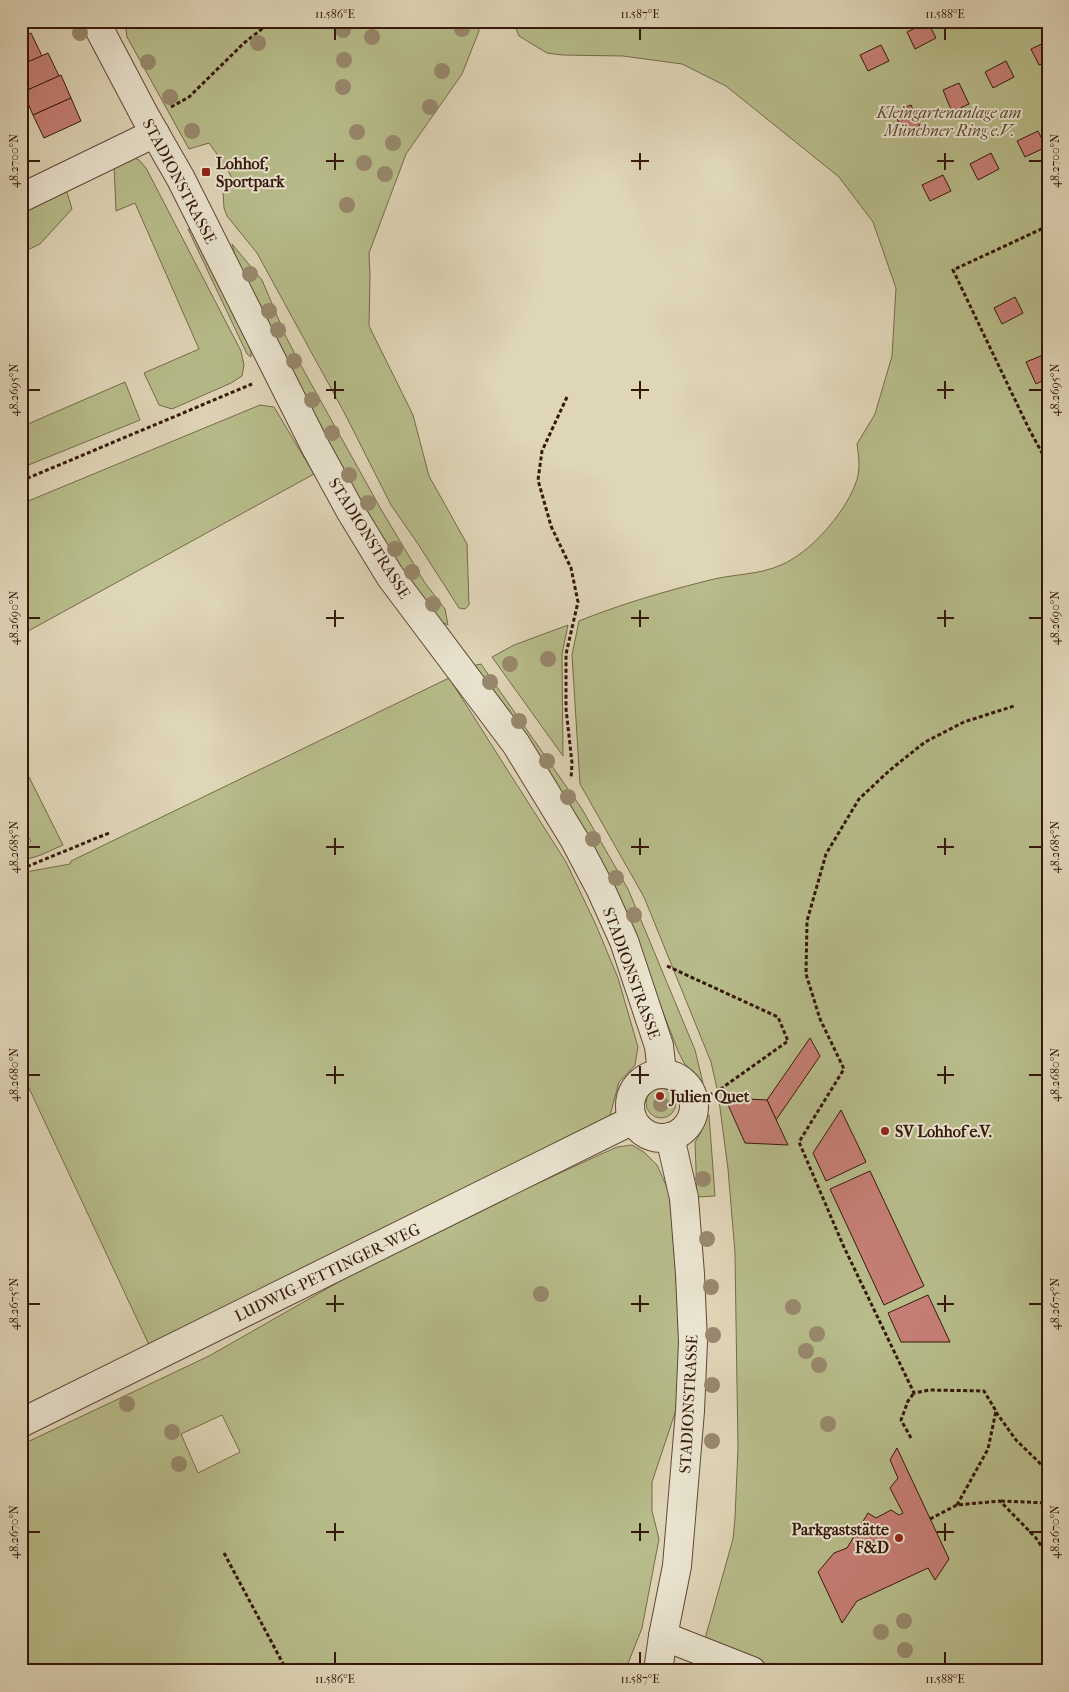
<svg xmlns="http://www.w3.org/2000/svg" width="1069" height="1692" font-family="'IM FELL French Canon',serif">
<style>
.green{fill:#b7bc8a;stroke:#766a4a;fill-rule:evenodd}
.building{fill:#c67f76;stroke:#36180b}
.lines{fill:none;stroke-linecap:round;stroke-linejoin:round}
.minor-casing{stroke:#604736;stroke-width:30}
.path{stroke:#36180b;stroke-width:3;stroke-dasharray:4 2.5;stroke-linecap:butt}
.minor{stroke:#eae4d0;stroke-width:28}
.tree{fill:#98886d}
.ticks{fill:none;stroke:#36180b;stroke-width:2}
.poi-dot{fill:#8f2418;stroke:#eae4d0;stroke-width:2}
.labels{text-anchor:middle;stroke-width:4;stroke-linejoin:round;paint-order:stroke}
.park-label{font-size:16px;font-style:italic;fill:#5d4931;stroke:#eae4d0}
.poi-label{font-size:16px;font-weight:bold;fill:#36180b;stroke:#eae4d0;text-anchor:start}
.street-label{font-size:16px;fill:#36180b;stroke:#eae4d0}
.neatline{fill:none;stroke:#36180b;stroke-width:2}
.ticks-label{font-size:12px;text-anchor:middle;fill:#36180b}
</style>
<rect width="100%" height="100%" fill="#dfd5b7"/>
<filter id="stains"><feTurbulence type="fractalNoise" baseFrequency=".004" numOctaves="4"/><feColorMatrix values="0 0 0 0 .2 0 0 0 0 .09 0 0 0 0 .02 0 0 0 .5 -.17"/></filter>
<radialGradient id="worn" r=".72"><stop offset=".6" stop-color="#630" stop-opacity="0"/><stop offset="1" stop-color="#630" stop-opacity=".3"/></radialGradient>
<g class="green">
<path d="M478,21L479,31L462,74L406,154L369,253L370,276L369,326L413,415L429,476L467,544L469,605L465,609L459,608L418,544L391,505L344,412L257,253L227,216L224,208L223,191L226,186L234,182L225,165L216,169L219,157L209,143L189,149L127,37L125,22Z"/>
<path d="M513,21H1048V1671H722L699,1660L733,1539L735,1518L738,1448L736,1321L735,1253L728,1169L718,1093L711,1062L644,897L580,784L572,655L579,621C621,604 666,591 710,580C733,574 759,575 781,565C810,553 844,514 855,485C861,471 859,458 857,444L875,414L892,356L896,288L873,222L839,177L726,86L682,64L623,56L562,55L547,53L519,36Z"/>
<path d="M132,157L139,160L146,168L241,351L244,365L242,376L231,383L172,409L159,405L144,373L199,349L135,203L116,211L114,164Z"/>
<path d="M66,189L72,209L40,244L21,253V211Z"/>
<path d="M188,229L191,230L251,349V357L247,354Z"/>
<path d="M232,244L262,280L286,337L304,371L382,511L425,583L445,609L448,625L433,618L348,486L238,265Z"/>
<path d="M125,382L140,420L21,468V427Z"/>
<path d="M260,405L274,407L314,474L21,635V504Z"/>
<path d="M568,625L562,654L563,756L492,657L514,645Z"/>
<path d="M481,664L582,809L628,889L695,1050L703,1083L684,1063L678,1051L621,904L474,669L476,665Z"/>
<path d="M449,678L566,862L596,925L618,978L638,1047L635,1065L619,1082L608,1123L150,1347L21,1071V877L31,871L70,864L71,861Z"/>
<path d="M21,761L63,845L41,855L21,861V850L31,841L21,827Z"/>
<circle cx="661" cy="1103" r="15"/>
<path d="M707,1115H709L715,1196L697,1197L695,1142L700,1134Z"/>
<path d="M632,1145L644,1152L657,1165L670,1194L679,1319V1401L652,1482V1511L659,1539L642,1628L625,1671H21V1445L209,1356L400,1247L599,1155L617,1147ZM222,1415L240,1452L198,1473L181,1434Z"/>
</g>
<g class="building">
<path d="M21,22L27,35L21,37Z"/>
<path d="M928,22L936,38L915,49L907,32Z"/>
<path d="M31,33L42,56L21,65V37Z"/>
<path d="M1048,41V61L1039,65L1031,49Z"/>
<path d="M881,45L889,61L868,71L860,55Z"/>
<path d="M48,53L59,76L21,93V65Z"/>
<path d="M1006,61L1014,77L993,88L985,72Z"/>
<path d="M61,75L71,98L33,115L23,92Z"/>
<path d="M959,83L969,104L952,112L943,90Z"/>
<path d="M71,98L81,121L44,138L33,115Z"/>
<path d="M911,105L920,127L904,134L894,112Z"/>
<path d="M1038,131L1046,147L1025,157L1017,141Z"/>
<path d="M991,153L999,169L978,180L970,164Z"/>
<path d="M943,175L951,191L930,201L922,185Z"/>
<path d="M1048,281V294L1043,283Z"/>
<path d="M1015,297L1023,313L1002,324L994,308Z"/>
<path d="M1043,355L1048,367V378L1036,384L1026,362Z"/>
<path d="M810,1038L820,1056L776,1120L767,1100Z"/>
<path d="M725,1098L767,1100L788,1145L745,1143Z"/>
<path d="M841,1110L866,1162L826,1181L813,1153Z"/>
<path d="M870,1171L924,1286L884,1305L830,1189Z"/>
<path d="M928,1295L950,1342H901L888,1313Z"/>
<path d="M897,1448L949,1559L935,1580L928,1568L857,1601L842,1623L818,1572L834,1553L847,1548L868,1513L876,1518L891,1510L899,1515L903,1513L890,1488L898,1478L890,1460Z"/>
</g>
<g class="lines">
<g class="minor-casing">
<g id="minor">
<path d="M95,21L145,116L181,179L315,446L351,512L390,576L516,744L574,839L601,890L624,941L659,1046L662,1073"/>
<path d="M21,198L155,133"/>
<circle cx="662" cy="1106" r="32"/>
<path d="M21,1423L633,1120"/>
<path d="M663,1636L752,1671"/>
<path d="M658,1671L663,1636L677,1566L690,1411L693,1342L690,1274L684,1198L670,1137"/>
</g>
</g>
<g class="path">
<path d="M267,25L277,24L278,21"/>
<path d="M171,107L189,97L244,43L272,21"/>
<path d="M1048,226L953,270L1028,427L1048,464"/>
<path d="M567,397L542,451L538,480L551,526L571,568L578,602L566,654V709L572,763L571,779"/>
<path d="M21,481L252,384"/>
<path d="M21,869L109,833"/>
<path d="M667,966L778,1017L788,1041L715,1093L694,1098"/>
<path d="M996,1412L1016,1440L1048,1471"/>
<path d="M911,1438L901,1420L908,1401L914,1393"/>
<path d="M1001,1501L1048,1503"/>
<path d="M957,1505L988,1449L996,1411L984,1391L929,1390L914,1393L843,1245L799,1142L844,1069L820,1019L806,974L807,921L826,854L859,799L890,770L925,742L964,722L1014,706"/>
<path d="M930,1519L957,1505L1000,1501L1036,1538L1048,1556"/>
<path d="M224,1553L287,1671"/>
</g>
<use href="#minor" class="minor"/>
</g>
<g class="tree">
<circle cx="462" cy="29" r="8"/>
<circle cx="343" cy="30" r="8"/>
<circle cx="80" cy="33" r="8"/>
<circle cx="372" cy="37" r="8"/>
<circle cx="258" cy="43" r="8"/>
<circle cx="344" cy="60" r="8"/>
<circle cx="148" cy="62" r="8"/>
<circle cx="442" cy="71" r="8"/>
<circle cx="343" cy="87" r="8"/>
<circle cx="170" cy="97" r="8"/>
<circle cx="430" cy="107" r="8"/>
<circle cx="192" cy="131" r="8"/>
<circle cx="357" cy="132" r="8"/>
<circle cx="393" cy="143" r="8"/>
<circle cx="364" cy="163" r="8"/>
<circle cx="385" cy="174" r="8"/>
<circle cx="347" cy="205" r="8"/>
<circle cx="250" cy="274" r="8"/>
<circle cx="269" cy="311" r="8"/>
<circle cx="278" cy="330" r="8"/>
<circle cx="294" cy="361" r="8"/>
<circle cx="312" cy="400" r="8"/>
<circle cx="332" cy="433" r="8"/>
<circle cx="349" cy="475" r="8"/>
<circle cx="368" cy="503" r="8"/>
<circle cx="395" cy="549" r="8"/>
<circle cx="412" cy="572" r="8"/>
<circle cx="433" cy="604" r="8"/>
<circle cx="548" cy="659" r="8"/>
<circle cx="510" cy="664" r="8"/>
<circle cx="490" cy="682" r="8"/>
<circle cx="519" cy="721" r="8"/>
<circle cx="547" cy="761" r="8"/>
<circle cx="568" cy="797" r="8"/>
<circle cx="593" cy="839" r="8"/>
<circle cx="616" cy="878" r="8"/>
<circle cx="634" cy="915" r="8"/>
<circle cx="661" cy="1104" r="8"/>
<circle cx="703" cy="1179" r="8"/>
<circle cx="707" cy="1239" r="8"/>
<circle cx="711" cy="1287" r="8"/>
<circle cx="541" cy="1294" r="8"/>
<circle cx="793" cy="1307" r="8"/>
<circle cx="817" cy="1334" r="8"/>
<circle cx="713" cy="1335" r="8"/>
<circle cx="806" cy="1351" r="8"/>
<circle cx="819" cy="1365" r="8"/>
<circle cx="712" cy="1385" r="8"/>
<circle cx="127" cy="1404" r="8"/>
<circle cx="828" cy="1424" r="8"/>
<circle cx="172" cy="1432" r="8"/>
<circle cx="712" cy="1441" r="8"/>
<circle cx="179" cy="1464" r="8"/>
<circle cx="904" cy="1621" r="8"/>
<circle cx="881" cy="1632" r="8"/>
<circle cx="905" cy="1650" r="8"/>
</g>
<path class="ticks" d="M335,28V40M640,28V40M945,28V40M335,153V170M640,153V170M945,153V170M28,161H40M326,161H344M631,161H649M937,161H954M1029,161H1042M335,381V399M640,381V399M945,381V399M28,390H40M326,390H344M631,390H649M937,390H954M1029,390H1042M335,610V627M640,610V627M945,610V627M28,618H40M326,618H344M631,618H649M937,618H954M1029,618H1042M335,838V855M640,838V855M945,838V855M28,847H40M326,847H344M631,847H649M937,847H954M1029,847H1042M335,1066V1084M640,1066V1084M945,1066V1084M28,1075H40M326,1075H344M631,1075H649M937,1075H954M1029,1075H1042M335,1295V1312M640,1295V1312M945,1295V1312M28,1304H40M326,1304H344M631,1304H649M937,1304H954M1029,1304H1042M335,1523V1541M640,1523V1541M945,1523V1541M28,1532H40M326,1532H344M631,1532H649M937,1532H954M1029,1532H1042M335,1652V1664M640,1652V1664M945,1652V1664"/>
<g class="poi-dot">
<rect x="201" y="167" width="10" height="10" rx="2.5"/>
<circle cx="660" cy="1096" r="5"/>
<circle cx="885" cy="1131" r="5"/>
<circle cx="899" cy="1538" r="5"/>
</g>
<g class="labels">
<g class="park-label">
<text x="949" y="118">Kleingartenanlage am<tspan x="949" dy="18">Münchner Ring e.V.</tspan></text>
</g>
<g class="poi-label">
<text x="216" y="169">Lohhof,<tspan x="216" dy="18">Sportpark</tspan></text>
<text x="670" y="1102">Julien Quet</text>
<text x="895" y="1137">SV Lohhof e.V.</text>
<text x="889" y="1535" text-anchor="end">Parkgaststätte<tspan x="889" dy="18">F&amp;D</tspan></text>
</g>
<g class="street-label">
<text transform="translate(180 181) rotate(62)" y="6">STADIONSTRASSE</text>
<text transform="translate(370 538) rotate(58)" y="6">STADIONSTRASSE</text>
<text transform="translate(632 973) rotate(70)" y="6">STADIONSTRASSE</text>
<text transform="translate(327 1272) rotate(-26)" y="6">LUDWIG-PETTINGER-WEG</text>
<text transform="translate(688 1404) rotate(-87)" y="6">STADIONSTRASSE</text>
</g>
</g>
<rect width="1069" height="1692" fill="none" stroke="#dfd5b7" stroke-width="55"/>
<rect x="28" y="28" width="1014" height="1636" class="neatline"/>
<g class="ticks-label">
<text x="335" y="18">11.586°E</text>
<text x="640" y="18">11.587°E</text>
<text x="945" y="18">11.588°E</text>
<text transform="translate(14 161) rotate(-90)" y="4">48.2700°N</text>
<text transform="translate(1055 161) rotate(-90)" y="4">48.2700°N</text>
<text transform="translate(14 390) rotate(-90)" y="4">48.2695°N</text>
<text transform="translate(1055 390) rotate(-90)" y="4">48.2695°N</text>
<text transform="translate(14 618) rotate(-90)" y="4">48.2690°N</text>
<text transform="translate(1055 618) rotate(-90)" y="4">48.2690°N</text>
<text transform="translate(14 847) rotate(-90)" y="4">48.2685°N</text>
<text transform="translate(1055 847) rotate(-90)" y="4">48.2685°N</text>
<text transform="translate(14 1075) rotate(-90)" y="4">48.2680°N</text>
<text transform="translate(1055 1075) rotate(-90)" y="4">48.2680°N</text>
<text transform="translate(14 1304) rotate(-90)" y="4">48.2675°N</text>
<text transform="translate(1055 1304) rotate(-90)" y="4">48.2675°N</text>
<text transform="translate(14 1532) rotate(-90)" y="4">48.2670°N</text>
<text transform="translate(1055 1532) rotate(-90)" y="4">48.2670°N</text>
<text x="335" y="1683">11.586°E</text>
<text x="640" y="1683">11.587°E</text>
<text x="945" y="1683">11.588°E</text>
</g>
<rect width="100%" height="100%" filter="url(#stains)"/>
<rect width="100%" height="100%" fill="url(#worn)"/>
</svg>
